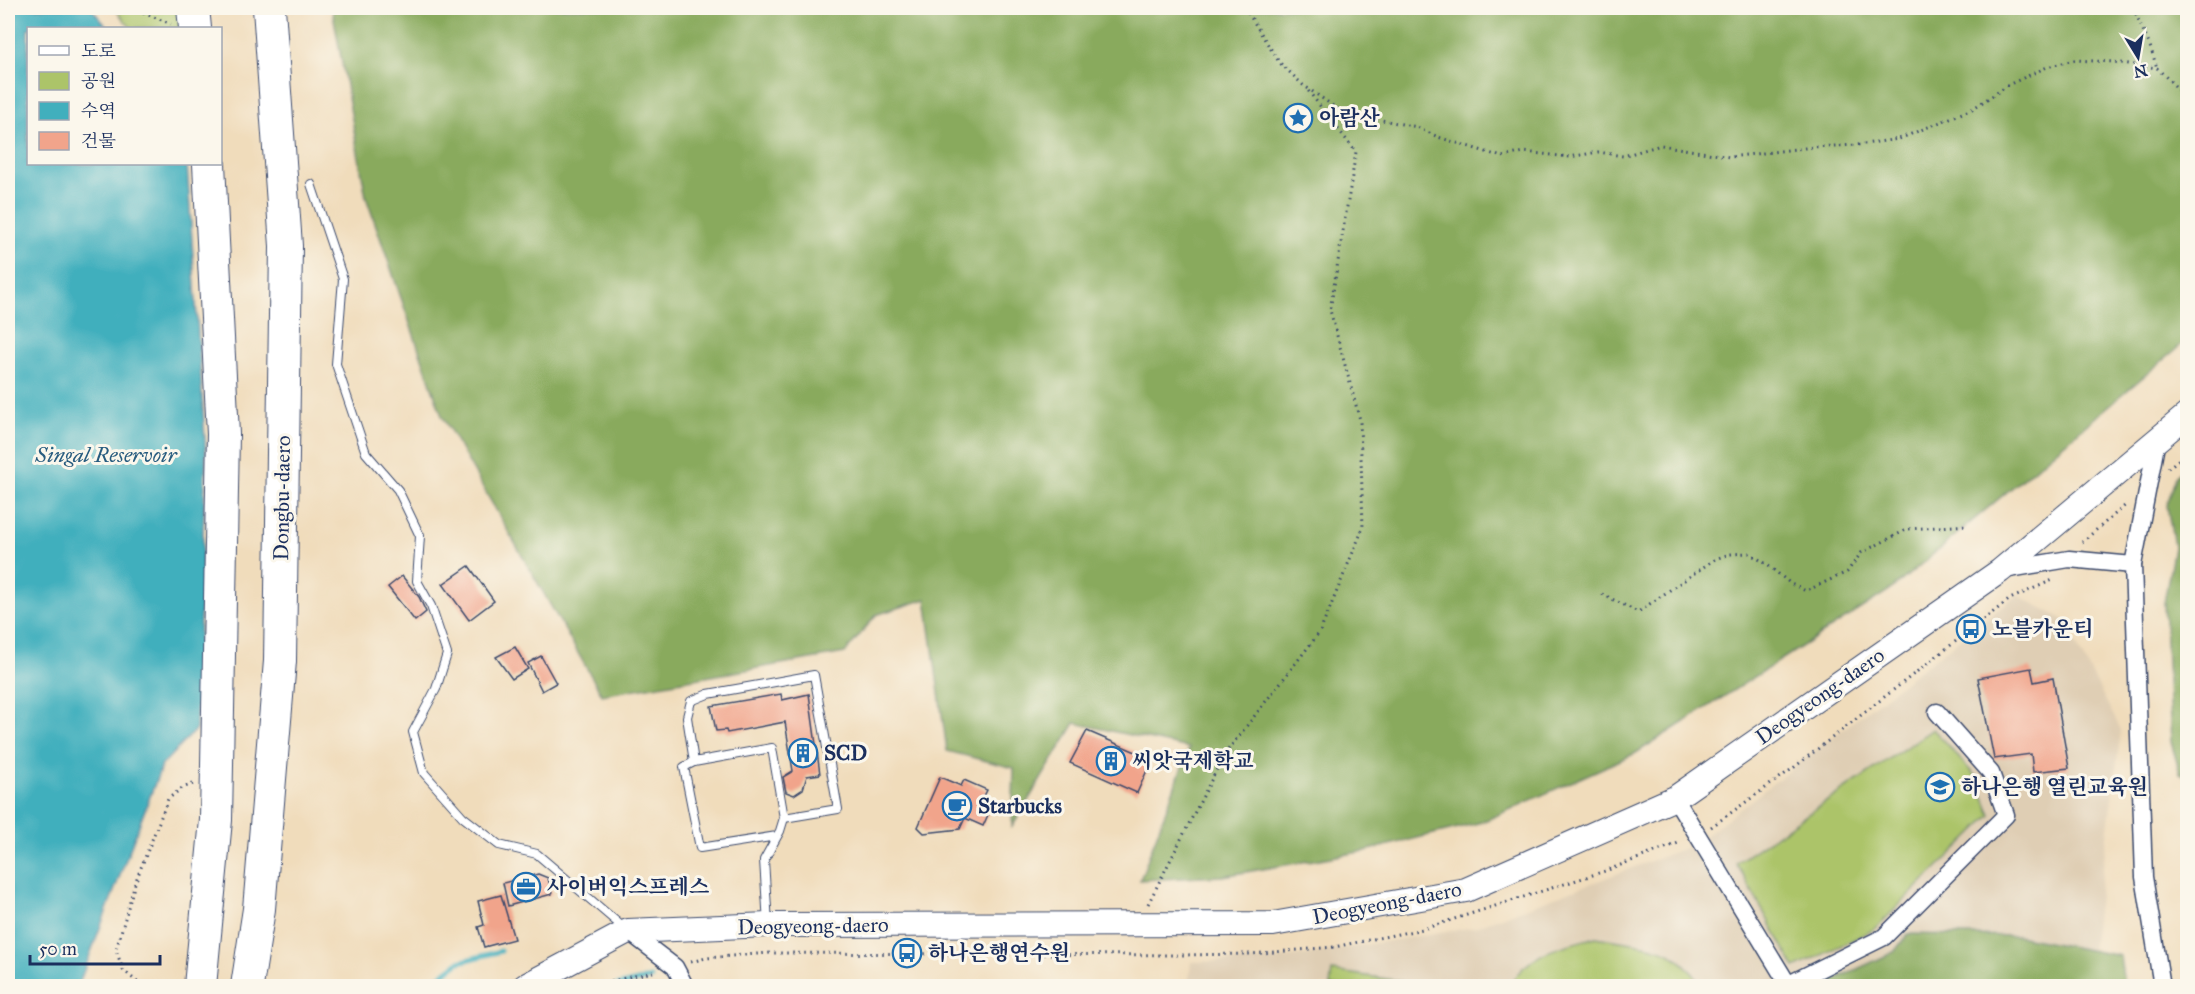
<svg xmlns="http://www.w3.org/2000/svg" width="2195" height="994" font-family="'IM FELL Great Primer','Noto Serif KR',serif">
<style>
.built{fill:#dfceb4}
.green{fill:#acc469;stroke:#647a64;stroke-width:1.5}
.forest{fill:#89aa5d;stroke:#526c5e;stroke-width:1.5}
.water{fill:#41afbd;stroke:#2e6f8e;stroke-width:1.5}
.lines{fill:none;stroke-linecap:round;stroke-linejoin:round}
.stream{stroke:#41afbd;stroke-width:5}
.building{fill:#f1a48b}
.lane-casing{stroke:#3b496c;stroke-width:10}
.street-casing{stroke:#3b496c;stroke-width:19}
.secondary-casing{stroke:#3b496c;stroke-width:26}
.highway-casing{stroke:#3b496c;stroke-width:34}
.path{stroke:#3b496c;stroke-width:3;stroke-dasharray:1.5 4.5;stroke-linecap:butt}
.lane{stroke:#fff;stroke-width:8}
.street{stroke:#fff;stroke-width:16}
.secondary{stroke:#fff;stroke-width:24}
.highway{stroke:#fff;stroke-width:32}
.labels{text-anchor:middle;stroke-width:6;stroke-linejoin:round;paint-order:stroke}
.poi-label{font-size:21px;font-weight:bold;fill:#1b2f5e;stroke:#fbf7ec;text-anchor:start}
.street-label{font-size:21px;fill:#1b2f5e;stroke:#fbf7ec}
.water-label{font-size:22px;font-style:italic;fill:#285c7f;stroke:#fbf7ec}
</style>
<rect width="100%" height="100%" fill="#fbf7ec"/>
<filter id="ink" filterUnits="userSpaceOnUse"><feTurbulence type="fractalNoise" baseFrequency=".0167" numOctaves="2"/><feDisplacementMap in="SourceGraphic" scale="12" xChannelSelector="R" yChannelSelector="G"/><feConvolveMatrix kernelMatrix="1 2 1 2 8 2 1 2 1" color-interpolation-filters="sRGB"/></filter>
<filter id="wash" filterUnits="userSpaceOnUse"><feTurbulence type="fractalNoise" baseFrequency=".008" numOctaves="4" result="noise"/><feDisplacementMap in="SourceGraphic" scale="24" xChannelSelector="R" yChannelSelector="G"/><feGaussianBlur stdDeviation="1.35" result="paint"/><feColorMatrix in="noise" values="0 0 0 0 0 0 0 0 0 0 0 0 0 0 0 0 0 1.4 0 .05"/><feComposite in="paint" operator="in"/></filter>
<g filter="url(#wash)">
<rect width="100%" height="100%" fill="#f0dcbb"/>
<path class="built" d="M2017,595L2063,619L2121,730L2092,950L2018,936L1895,952L1823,986H1188L1191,962L1279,959L1475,927L1693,845Z"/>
<g class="green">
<path d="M114,8H179L181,28H131Z"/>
<path d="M1933,729L1976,777L1991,815L1875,929L1795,968L1736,863Z"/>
<path d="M1596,937C1616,941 1652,944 1669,953C1682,960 1694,974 1702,986H1509C1528,952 1560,947 1596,937Z"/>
<path d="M1332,971L1401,981V986H1330Z"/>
</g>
<g class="forest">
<path d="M332,8H2187V340L1893,588L1636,753L1482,822L1365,851L1223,876L1140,880L1189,748L1075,723L1012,827L1014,768L947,751L926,599L876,615L845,653L602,695L442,416L366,197Z"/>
<path d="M2187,466V776L2180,773L2171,742L2164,603L2174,547L2167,505L2176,476Z"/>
<path d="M1908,934L2017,936L2120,956L2124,986H1821L1894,952Z"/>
</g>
<path class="water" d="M8,8H91L108,28H28V164H187L206,455L196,729L162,765L78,986H8Z"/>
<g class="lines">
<g class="stream">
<path d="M427,986L459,962L501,951"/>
<path d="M616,986L651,978"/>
</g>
</g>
<g id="blocks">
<g class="building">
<path d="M469,566L494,601L469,620L443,584Z"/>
<path d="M402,576L419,597L426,612L415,621L388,587Z"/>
<path d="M515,647L528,669L512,679L496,657Z"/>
<path d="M541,656L556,683L542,691L528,663Z"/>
<path d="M2031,668L2034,682L2053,678L2069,768L2033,772L2031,754L1994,759L1978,678Z"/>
<path d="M781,694L782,700L809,694L820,774L807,776L803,789L794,795L786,792L783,777L793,771L785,722L727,733L726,730L716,731L711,706Z"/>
<path d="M1087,731L1152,759L1137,793L1070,763Z"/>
<path d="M940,777L961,786L964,780L987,790L980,804L991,808L983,826L965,818L960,829L924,833L918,827Z"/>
<path d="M538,874L548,878L552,894L508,906L503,883Z"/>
<path d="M501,895L514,939L484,947L478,927L484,925L478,901Z"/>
</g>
</g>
</g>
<g filter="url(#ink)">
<use href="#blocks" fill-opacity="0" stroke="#3b496c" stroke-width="1.5"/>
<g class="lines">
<g class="lane-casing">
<g id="lane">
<path d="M311,184L343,279L336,364L366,453L398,490L420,536L417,581L431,606L447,654L436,689L413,732L424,773L463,817L499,845L537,854L625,929"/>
<path d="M694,762L687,717L691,701L708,694L814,675L838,809L784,818"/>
<path d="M768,924L764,860L780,831L784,818L772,748L694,762L684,767L700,848L777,836"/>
</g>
</g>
<g class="street-casing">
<g id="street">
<path d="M2133,565L2144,877L2162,986"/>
<path d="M2004,570L2069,559L2133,565L2157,440"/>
<path d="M1675,798L1789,986"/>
<path d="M628,931L675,967L685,986"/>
<path d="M1789,984L1884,937L2006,815L1991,773L1937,712"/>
</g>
</g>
<g class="secondary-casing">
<path id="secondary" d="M525,986L628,931L768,925L1273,924L1466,890L1675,798L2000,571L2188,414"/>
</g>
<g class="highway-casing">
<g id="highway">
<path d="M193,8L195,28"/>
<path d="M200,986L216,820L223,434L209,164"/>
<path d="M247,986L259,909L280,661L286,246L269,8"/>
</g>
</g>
<g class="path">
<path d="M132,8L171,24"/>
<path d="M1245,8L1279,62L1303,85L1342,112L1417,127L1438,137L1502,157L1524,152L1570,157L1598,152L1623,156L1661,145L1730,157L1813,147L1857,145L1899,139L1972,109L2010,84L2047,67L2074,60L2114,62L2157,68L2188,99"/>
<path d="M2135,8V12L2150,46L2157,68"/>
<path d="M2168,468L2188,452"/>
<path d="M2082,542L2127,504"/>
<path d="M1602,594L1638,612L1715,559L1730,554L1749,553L1765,563L1791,584L1806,591L1847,572L1861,553L1908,529L1968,525"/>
<path d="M1711,827L1792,769L2010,599L2055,579"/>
<path d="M1148,904L1224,755L1320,632L1363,528L1360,420L1330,310L1356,152L1306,88"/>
<path d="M691,962L706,958L770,953L1180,955L1250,954L1334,947L1423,929L1605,871L1681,842"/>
<path d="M142,986L123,970L116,950L135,883L168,799L182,788L193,784"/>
<path d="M600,986L620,979L653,972"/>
</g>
<use href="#lane" class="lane"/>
<use href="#street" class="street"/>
<use href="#secondary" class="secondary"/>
<use href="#highway" class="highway"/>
</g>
</g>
<defs>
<g id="sight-ring" transform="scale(1.5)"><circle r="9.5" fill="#fbf7ec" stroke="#1f6fb2" stroke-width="1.5"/><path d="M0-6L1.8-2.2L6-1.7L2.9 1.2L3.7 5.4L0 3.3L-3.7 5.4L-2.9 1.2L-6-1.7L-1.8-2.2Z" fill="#1f6fb2"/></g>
<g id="bus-ring" transform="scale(1.5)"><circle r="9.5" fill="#fbf7ec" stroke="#1f6fb2" stroke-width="1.5"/><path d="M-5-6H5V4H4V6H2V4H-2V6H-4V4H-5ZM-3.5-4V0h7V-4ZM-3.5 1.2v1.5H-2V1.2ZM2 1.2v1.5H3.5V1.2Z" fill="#1f6fb2"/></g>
<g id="building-ring" transform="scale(1.5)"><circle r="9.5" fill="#fbf7ec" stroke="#1f6fb2" stroke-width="1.5"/><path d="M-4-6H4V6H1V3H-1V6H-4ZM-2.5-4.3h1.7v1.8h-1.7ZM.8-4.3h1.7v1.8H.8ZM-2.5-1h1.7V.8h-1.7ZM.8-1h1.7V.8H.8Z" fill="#1f6fb2"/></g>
<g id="school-ring" transform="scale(1.5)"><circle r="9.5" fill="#fbf7ec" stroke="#1f6fb2" stroke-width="1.5"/><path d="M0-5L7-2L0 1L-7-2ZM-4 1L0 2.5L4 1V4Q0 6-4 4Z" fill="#1f6fb2"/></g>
<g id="cafe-ring" transform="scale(1.5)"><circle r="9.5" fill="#fbf7ec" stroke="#1f6fb2" stroke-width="1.5"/><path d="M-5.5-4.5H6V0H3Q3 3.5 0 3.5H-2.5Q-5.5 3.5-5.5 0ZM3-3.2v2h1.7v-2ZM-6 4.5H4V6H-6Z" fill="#1f6fb2"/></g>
<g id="office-ring" transform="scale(1.5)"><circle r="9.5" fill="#fbf7ec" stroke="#1f6fb2" stroke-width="1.5"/><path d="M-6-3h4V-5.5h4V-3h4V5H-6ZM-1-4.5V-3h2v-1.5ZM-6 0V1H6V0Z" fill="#1f6fb2"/></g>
</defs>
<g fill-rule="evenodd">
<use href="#sight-ring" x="1298" y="118"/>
<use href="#bus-ring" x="1971" y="629"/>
<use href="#building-ring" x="803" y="753"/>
<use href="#building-ring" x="1111" y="761"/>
<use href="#school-ring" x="1940" y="787"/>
<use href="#cafe-ring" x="957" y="806"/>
<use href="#office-ring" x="526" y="887"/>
<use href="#bus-ring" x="907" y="953"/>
</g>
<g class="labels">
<g class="poi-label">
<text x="1319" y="125">아람산</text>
<text x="1992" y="636">노블카운티</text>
<text x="824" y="760">SCD</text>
<text x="1132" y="768">씨앗국제학교</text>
<text x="1961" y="794">하나은행 열린교육원</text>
<text x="978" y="813">Starbucks</text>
<text x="547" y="894">사이버익스프레스</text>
<text x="928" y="960">하나은행연수원</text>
</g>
<g class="street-label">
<text transform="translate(282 498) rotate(-89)" y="7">Dongbu-daero</text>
<text transform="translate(1820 696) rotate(-35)" y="7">Deogyeong-daero</text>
<text transform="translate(1387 903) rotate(-11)" y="7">Deogyeong-daero</text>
<text transform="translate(813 926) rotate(-1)" y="7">Deogyeong-daero</text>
</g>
<g class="water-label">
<text x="106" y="462">Singal Reservoir</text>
</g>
</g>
<rect width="2195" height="994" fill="none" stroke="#fbf7ec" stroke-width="30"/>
<rect x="27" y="27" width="195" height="138" fill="#fbf7ec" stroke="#a1a7b3" stroke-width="1.5"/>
<rect x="39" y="46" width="30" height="9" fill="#ffffff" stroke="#a1a7b3" stroke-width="1.5"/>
<text x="81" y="57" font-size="18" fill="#1b2f5e">도로</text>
<rect x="39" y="72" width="30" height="18" fill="#acc469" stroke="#a1a7b3" stroke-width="1.5"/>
<text x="81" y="87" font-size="18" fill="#1b2f5e">공원</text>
<rect x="39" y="102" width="30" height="18" fill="#41afbd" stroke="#a1a7b3" stroke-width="1.5"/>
<text x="81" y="117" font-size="18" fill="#1b2f5e">수역</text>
<rect x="39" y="132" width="30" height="18" fill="#f1a48b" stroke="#a1a7b3" stroke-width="1.5"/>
<text x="81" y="147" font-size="18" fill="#1b2f5e">건물</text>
<g transform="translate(2138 57) rotate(169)" stroke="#fbf7ec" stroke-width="4.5" paint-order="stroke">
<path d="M0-4.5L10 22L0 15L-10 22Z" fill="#1b2f5e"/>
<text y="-9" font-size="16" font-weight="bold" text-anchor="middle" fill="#1b2f5e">N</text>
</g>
<path d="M30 955v9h130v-9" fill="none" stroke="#1b2f5e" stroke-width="3"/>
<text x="39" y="955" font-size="18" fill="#1b2f5e" stroke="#fbf7ec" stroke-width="4.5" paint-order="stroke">50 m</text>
</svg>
